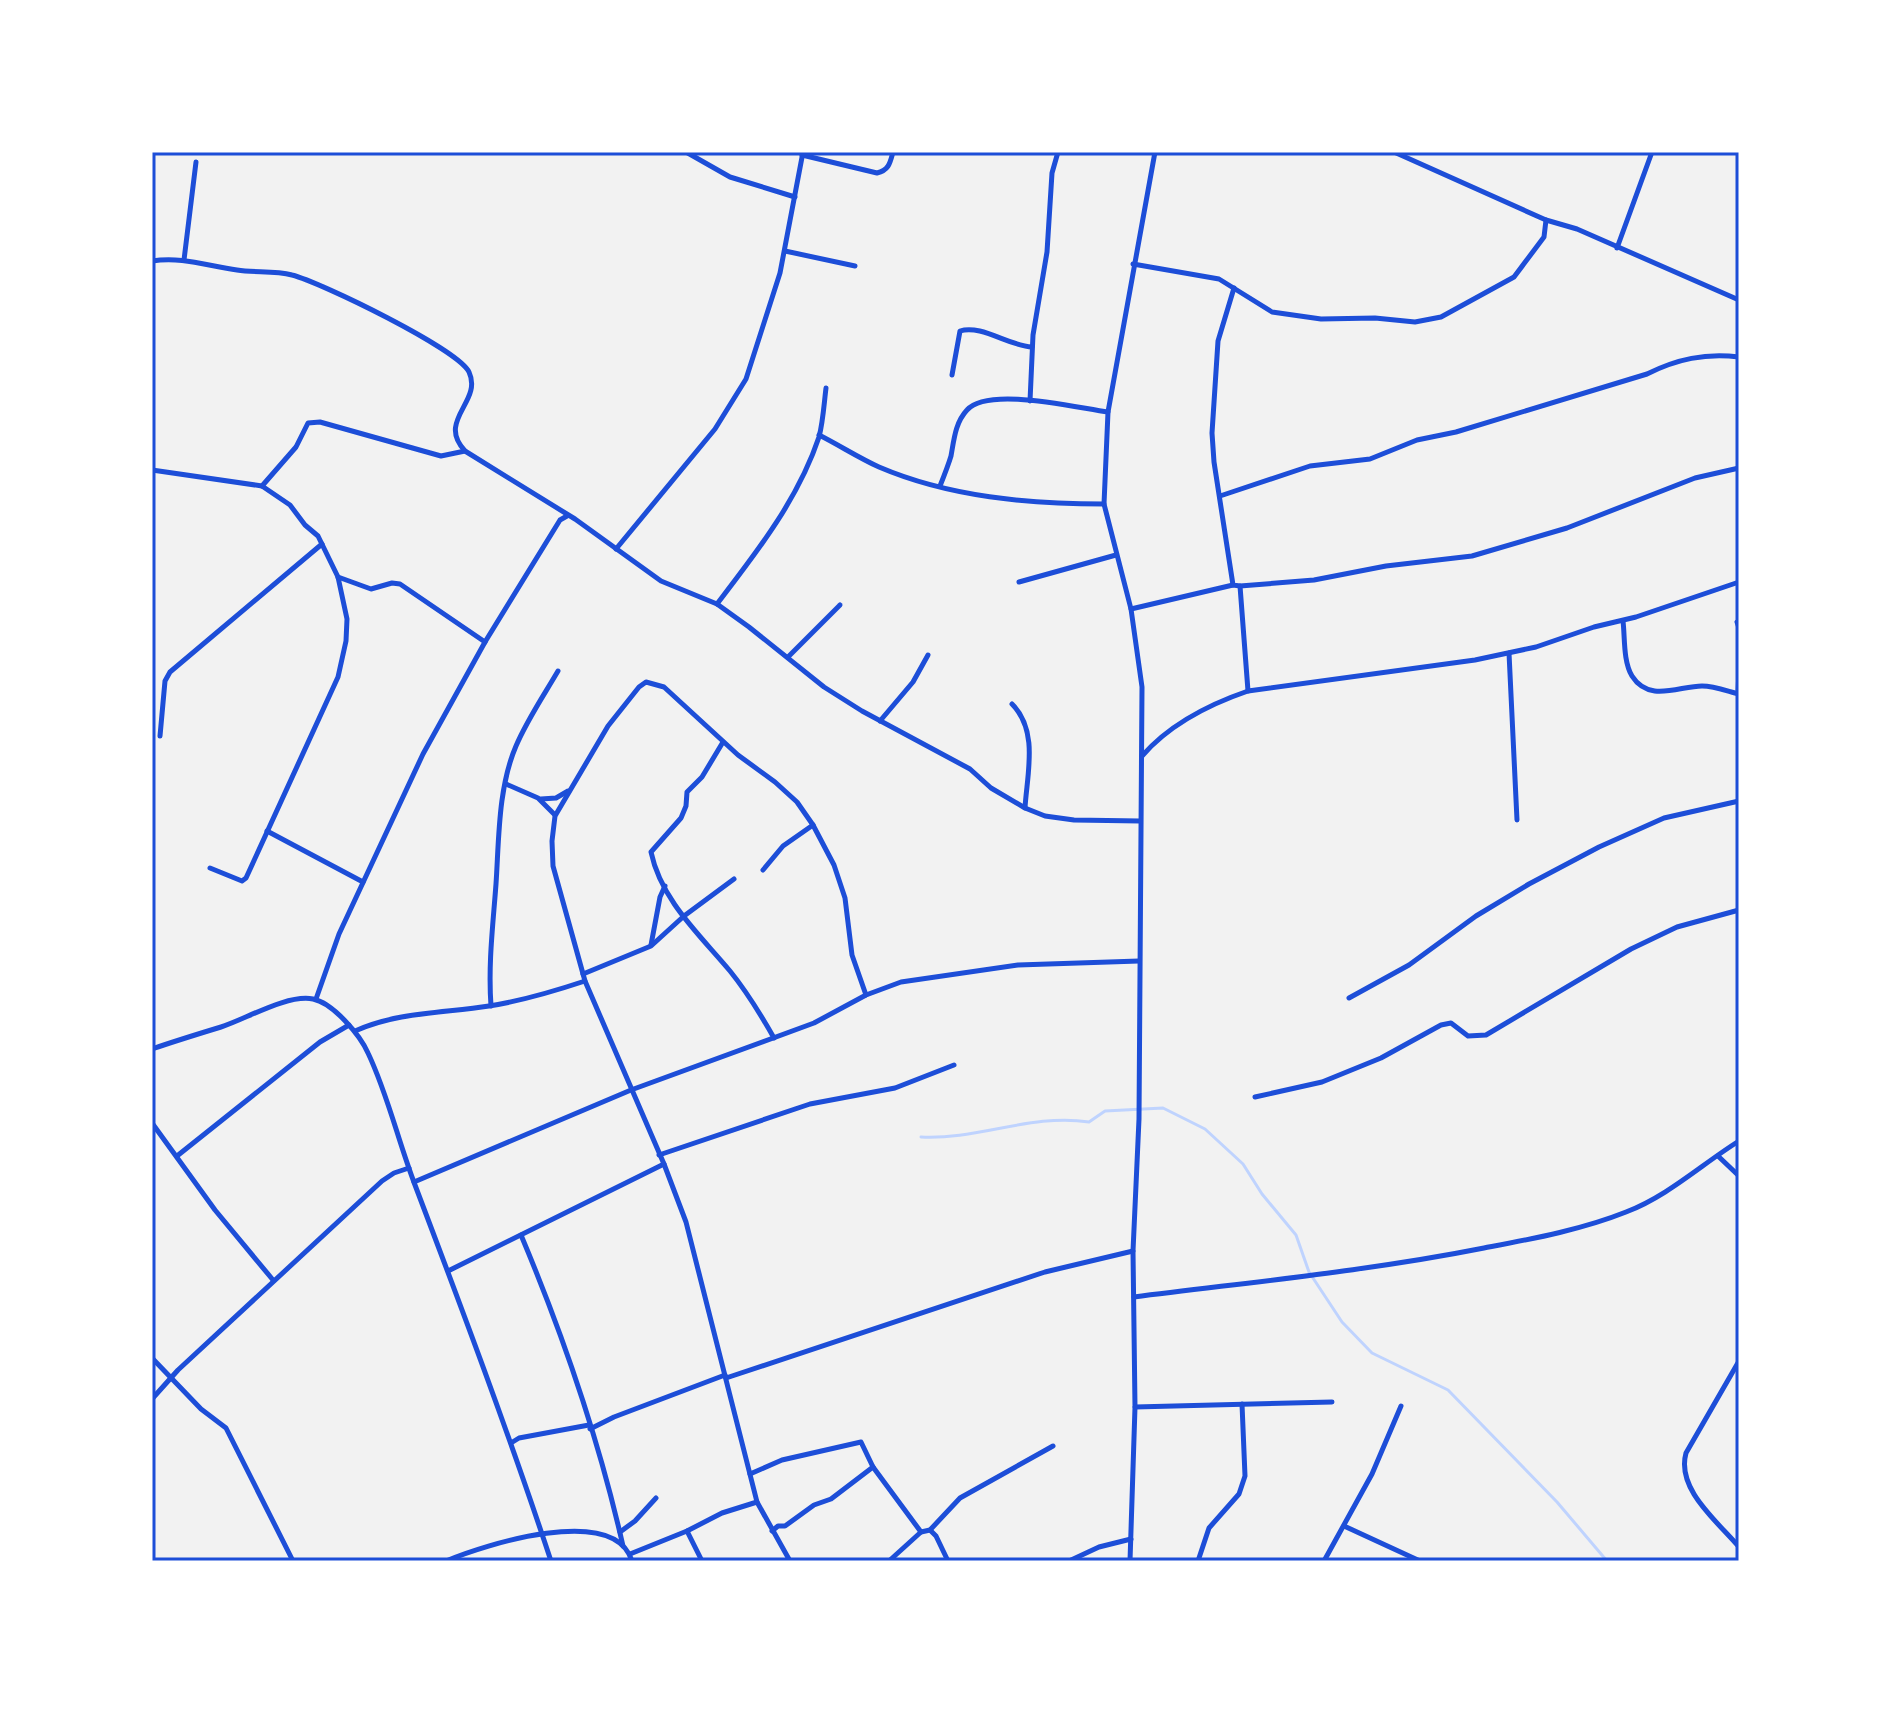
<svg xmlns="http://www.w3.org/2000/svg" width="1891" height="1713" font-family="Montserrat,sans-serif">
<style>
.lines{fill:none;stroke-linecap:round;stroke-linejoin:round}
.stream{stroke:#bfd3fe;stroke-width:3}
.minor{stroke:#1d4ed8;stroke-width:5}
.neatline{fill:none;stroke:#1d4ed8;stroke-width:3}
</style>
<rect width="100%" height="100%" fill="#f2f2f2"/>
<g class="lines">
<path class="stream" d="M921,1137C978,1140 1032,1113 1089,1122L1105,1111L1163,1108L1205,1129L1243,1164L1262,1194L1296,1235L1309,1272L1342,1322L1372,1353L1448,1390L1557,1502L1607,1561"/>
<g class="minor">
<path d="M686,152L730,177L795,197"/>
<path d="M1394,152L1546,220L1577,229L1739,300"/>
<path d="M802,155L877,173C889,170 890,163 893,152"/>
<path d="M1617,248L1652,152"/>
<path d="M785,251L855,266"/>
<path d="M184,260L196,162"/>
<path d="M152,261C181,256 208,266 237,270C255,273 274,270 292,275C320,282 458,349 469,372C483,402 436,420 465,451L575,519L661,581L717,604L749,627L824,687L862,711L970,769L991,788L1025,808L1045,816L1074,820L1140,821"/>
<path d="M1133,264L1219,279L1272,312L1321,319L1375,318L1415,322L1441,317L1514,277L1544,237L1546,220"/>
<path d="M1234,288L1218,341L1212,433L1214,462L1233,585L1240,586L1248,691"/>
<path d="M952,375L960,331C981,324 1009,346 1032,347"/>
<path d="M1030,401L1033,335L1047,252L1052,173L1058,152"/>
<path d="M819,435C839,445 859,458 879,467C949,497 1029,504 1104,504"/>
<path d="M152,470L262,486L290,505L305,525L318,536L338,577L347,619L346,641L338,677L246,878L242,881L210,868"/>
<path d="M262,486L296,447L308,423L320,422L441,456L465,451"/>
<path d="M940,486C944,476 948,466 951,456C954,440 955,423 967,410C988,386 1077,408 1108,412"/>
<path d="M1220,496L1310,466L1370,459L1417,440L1456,432L1647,374C1677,359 1705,353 1739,357"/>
<path d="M616,549L715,429L746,379L780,273L803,152"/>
<path d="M338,577L371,589L392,583L400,584L485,642"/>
<path d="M1019,582L1116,555"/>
<path d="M1240,586L1314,580L1386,566L1472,556L1567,528L1695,478L1739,468"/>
<path d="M717,604C756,553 798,500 819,437C823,422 824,404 826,388"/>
<path d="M1131,609L1233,585"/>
<path d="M1623,621C1625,637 1623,661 1632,676C1649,703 1679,686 1702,686C1714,686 1727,691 1739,694"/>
<path d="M1737,622L1739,628"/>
<path d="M1509,653L1517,820"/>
<path d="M788,657L840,605"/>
<path d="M1738,693L1739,669"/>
<path d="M1012,704C1039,731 1027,774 1025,808"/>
<path d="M880,721L913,682L928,655"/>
<path d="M160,736L165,681L170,672L322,544"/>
<path d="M723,742L702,777L687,792L686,806L681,818L651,852C661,900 700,935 730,971C747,992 761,1015 774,1038"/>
<path d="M1142,756C1169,725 1210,704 1248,691L1475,660L1536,647L1594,627L1636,617L1739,582"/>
<path d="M506,784L538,798L555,815"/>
<path d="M541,799L556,798L568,791"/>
<path d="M267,831L363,882"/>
<path d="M763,870L783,846L813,825"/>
<path d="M651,945L660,897L665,886"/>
<path d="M583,974L651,946L684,916L734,879"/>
<path d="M1349,998L1409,965L1476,916L1529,884L1599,847L1664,818L1739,801"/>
<path d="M316,999L339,934L423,754L485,642L560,520L567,516"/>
<path d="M491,1006C488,964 493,925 496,884C499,839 498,788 516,746C527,720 544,695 558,671"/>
<path d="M355,1031C397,1012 444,1013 489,1006C521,1001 555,991 585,981"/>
<path d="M152,1049C175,1041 198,1034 221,1027C246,1019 287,994 313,999C333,1003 360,1035 368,1053C388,1095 398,1141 415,1185C462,1309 509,1434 551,1561"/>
<path d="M1255,1097L1322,1082L1381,1058L1441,1025L1451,1023L1468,1036L1486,1035L1631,949L1677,927L1739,910"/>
<path d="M152,1123L215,1210L273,1280"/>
<path d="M659,1155L810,1104L895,1088L954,1065"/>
<path d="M177,1156L320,1042L349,1025"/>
<path d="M1718,1156L1739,1176"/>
<path d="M414,1182L631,1090L814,1023L866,995L901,982L1018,965L1139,961"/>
<path d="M521,1235C563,1335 599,1440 623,1546"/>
<path d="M448,1271L664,1164"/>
<path d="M1134,1297C1251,1282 1368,1271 1484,1248C1531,1239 1581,1230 1626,1212C1668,1196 1702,1164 1739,1141"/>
<path d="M152,1358L201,1409L226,1428L293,1561"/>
<path d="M1739,1361L1686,1453C1676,1489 1717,1521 1739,1547"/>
<path d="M726,1378L1045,1272L1133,1251"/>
<path d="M152,1399L178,1370L382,1181L394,1173L409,1168"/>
<path d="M1135,1407L1332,1402"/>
<path d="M590,1429L614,1417L725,1375"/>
<path d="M511,1443L519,1438L589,1425"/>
<path d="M750,1474L782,1460L861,1442L873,1467L921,1532"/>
<path d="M1344,1526L1420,1561"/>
<path d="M930,1530L936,1536L948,1561"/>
<path d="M687,1531L702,1561"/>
<path d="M772,1531L778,1526H785L814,1505L831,1499L873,1467"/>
<path d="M620,1532L635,1521L656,1498"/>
<path d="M630,1554L687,1531L722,1513L757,1502"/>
<path d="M446,1561C484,1545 614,1503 632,1561"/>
<path d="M790,1561L757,1502L686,1222L664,1164L585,981L553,866L552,841L555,816L608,726L639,687L646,682L664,687L738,755L775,782L797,802L813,825L834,865L845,898L852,955L866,995"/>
<path d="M889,1561L921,1532L930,1530L960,1498L1053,1446"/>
<path d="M1069,1561L1099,1547L1131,1539"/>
<path d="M1130,1561L1135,1407L1133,1251L1139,1119L1142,687L1131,609L1104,504L1108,412L1155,152"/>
<path d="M1198,1561L1209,1528L1239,1494L1245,1476L1242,1404"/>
<path d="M1324,1561L1372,1474L1401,1406"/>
</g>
</g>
<rect width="1891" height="1713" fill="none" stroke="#ffffff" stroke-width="308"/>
<rect x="154" y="154" width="1583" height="1405" class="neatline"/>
</svg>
